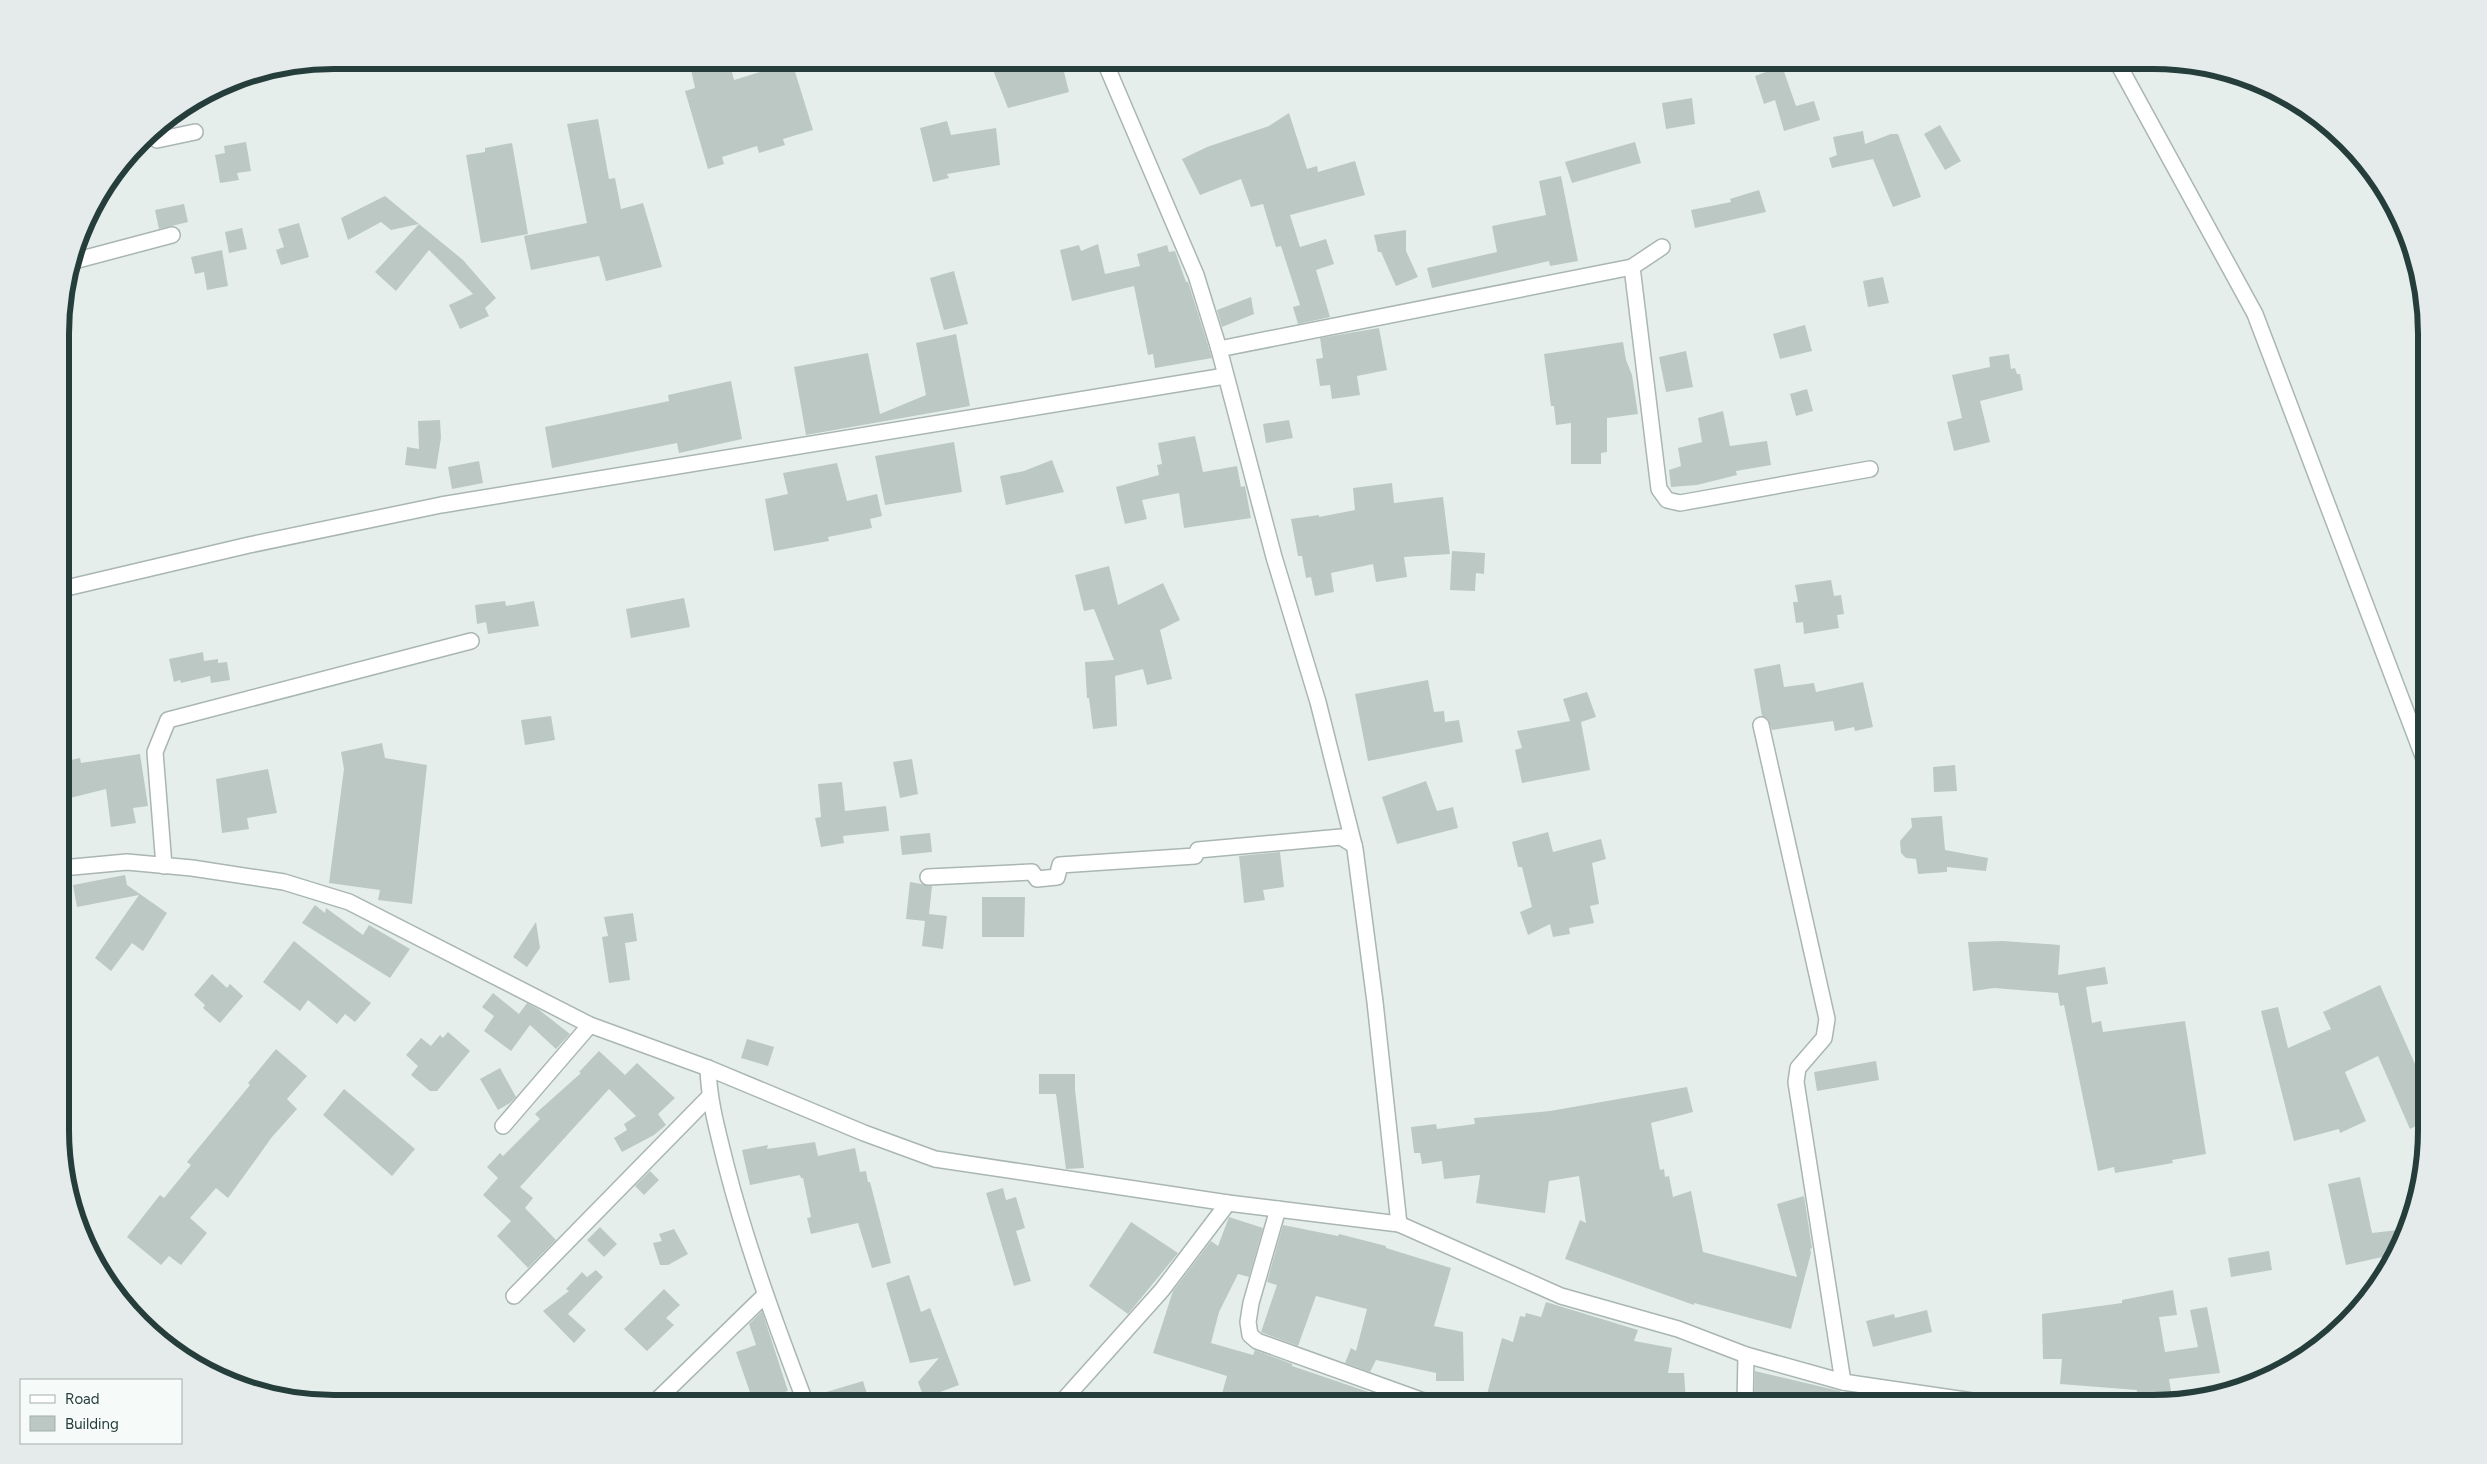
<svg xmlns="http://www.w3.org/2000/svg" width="2487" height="1464" font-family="Figtree,sans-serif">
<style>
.building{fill:#bbc8c4}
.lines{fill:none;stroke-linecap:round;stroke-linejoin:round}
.street-casing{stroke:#a9b6b3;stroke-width:18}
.street{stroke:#fff;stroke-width:15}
.rim{fill:none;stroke:#263e3b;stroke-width:6}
</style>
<rect width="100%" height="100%" fill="#e6eeeb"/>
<g class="building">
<path d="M689,60H729L734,80L792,62L813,130L783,139L785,145L759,153L757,146L722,157L724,164L708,169L685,91L695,88Z"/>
<path d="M989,60H1061L1069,92L1008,108Z"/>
<path d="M1782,66L1796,106L1814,101L1820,120L1784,131L1775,100L1764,104L1755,76Z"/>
<path d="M1692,98L1695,124L1666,129L1662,103Z"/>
<path d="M1289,113L1307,169L1317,166L1318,172L1355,161L1365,195L1290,215L1300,247L1326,239L1334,264L1316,270L1330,317L1298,324L1293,307L1300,305L1281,246L1276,247L1263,204L1251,207L1241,179L1200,195L1182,159L1207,147L1269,126Z"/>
<path d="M598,119L609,179L615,178L621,209L643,203L662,267L606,281L599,256L531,270L524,236L587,223L567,124Z"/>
<path d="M947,121L951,135L996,128L1000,165L947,174L949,178L933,182L920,128Z"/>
<path d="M1940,125L1961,161L1945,170L1924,134Z"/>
<path d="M1863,131L1865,144L1891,134H1898L1921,197L1893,207L1873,159L1832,168L1829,158L1837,155L1833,137Z"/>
<path d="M246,142L251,171L237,173L239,180L220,183L215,155L225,153L224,146Z"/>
<path d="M1635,142L1641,163L1572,183L1565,162Z"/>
<path d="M512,143L528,234L481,243L466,155L485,152V148Z"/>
<path d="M1561,176L1578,261L1550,266L1549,261L1432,288L1427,268L1497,252L1492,226L1546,215L1539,181Z"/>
<path d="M1759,190L1766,212L1695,228L1691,210L1731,202L1730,199Z"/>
<path d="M385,196L419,224L391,230L381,222L348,240L341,218Z"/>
<path d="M184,204L188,222L159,229L155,210Z"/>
<path d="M299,223L309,257L281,265L276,250L284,247L278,229Z"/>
<path d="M419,224L463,260L496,298L485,308L489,316L460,329L449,305L473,294L429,250L396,291L375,272Z"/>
<path d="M242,228L247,249L229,253L225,232Z"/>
<path d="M1406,230V251L1418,277L1396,286L1381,252H1378L1374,235Z"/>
<path d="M1098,244L1105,274L1140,266L1137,254L1167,245L1169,252L1175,251L1186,282H1188L1212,358L1155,368L1153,354L1148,355L1134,286L1072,301L1060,250L1079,245L1081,251Z"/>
<path d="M222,250L228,286L207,290L204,272L195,274L191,257Z"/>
<path d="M954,271L968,324L944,330L930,278Z"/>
<path d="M1883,277L1889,303L1868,307L1863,281Z"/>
<path d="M1251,297L1254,314L1222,327L1217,310Z"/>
<path d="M1805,325L1812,351L1780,359L1773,334Z"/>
<path d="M1379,328L1387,370L1357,376L1360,395L1332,399L1330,385L1320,386L1316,359L1323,358L1320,338Z"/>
<path d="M956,334L970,406L806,435L794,367L868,353L880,414L926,395L916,343Z"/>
<path d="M1623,342L1626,360L1632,375L1638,414L1607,418V452L1601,453V464H1571V423L1556,425L1554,406H1551L1544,354Z"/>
<path d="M1686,351L1693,387L1666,392L1659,357Z"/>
<path d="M2009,354L2011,369L2015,368L2017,374H2020L2023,390L1980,401L1990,442L1954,451L1947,422L1962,418L1952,375L1990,367L1989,357Z"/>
<path d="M731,381L742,439L679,453L677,443L552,468L545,427L669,401L668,395Z"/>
<path d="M1807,389L1813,411L1796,416L1790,394Z"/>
<path d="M1723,411L1730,446L1767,441L1771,465L1736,471L1737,475L1697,485L1671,487L1669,470L1681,466L1678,448L1702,442L1698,418Z"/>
<path d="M440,420L441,438L436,469L405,465L407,447L419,449L418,421Z"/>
<path d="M1289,420L1293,438L1266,443L1263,424Z"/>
<path d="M1195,436L1203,472L1237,466L1241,487L1245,486L1251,518L1184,528L1179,493L1142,500L1147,519L1125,524L1116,487L1159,475L1157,465L1162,464L1158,443Z"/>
<path d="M954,442L962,492L885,505L875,456Z"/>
<path d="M1052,460L1064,492L1006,505L1000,476L1024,471Z"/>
<path d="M479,461L483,483L452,489L448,467Z"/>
<path d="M837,463L847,501L877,494L882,516L870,519L872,528L828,537L829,541L774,551L765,499L788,494L783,473Z"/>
<path d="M1392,483L1394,503L1443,497L1450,554L1404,557L1407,577L1376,582L1373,564L1331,573L1334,592L1315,596L1311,577L1306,578L1302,556H1298L1291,519L1319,515V517L1355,510L1353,488Z"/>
<path d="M1452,551L1485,553L1484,574L1476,573L1475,591L1450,590Z"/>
<path d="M1109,566L1118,605L1163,583L1180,620L1160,630L1172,679L1147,685L1143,669L1115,676L1117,726L1093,729L1089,698H1087L1085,662L1114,660L1094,609L1084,611L1075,575Z"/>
<path d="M1831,580L1834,596L1841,595L1844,614L1837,615L1839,628L1804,634L1803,622L1796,623L1793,602H1798L1795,585Z"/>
<path d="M684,598L690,627L631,638L626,609Z"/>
<path d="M505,601L506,606L534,601L539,626L488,634L486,622L477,624L475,605Z"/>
<path d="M203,652L204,661L218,659V663L227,662L230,680L211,683L210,676L181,683L180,680L174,682L169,659Z"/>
<path d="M1780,664L1784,687L1814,683L1816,692L1863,682L1873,727L1855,731L1854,727L1835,731L1833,721L1772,730L1768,719L1762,716L1754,669Z"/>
<path d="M1428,680L1434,712L1444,711L1445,722L1459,720L1463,742L1368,761L1355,694Z"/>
<path d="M1587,692L1596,717L1581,722L1590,770L1522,783L1515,750L1522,748L1517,731L1570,721L1563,699Z"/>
<path d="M551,716L555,740L525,745L521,720Z"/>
<path d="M382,743L385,758L427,765L412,904L378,900L380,890L329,883L344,769L341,752Z"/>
<path d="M140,754L148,806L133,808L136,823L111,827L106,789L62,800V762L80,758L81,763Z"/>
<path d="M912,759L918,794L900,798L893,762Z"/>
<path d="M1955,765L1957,791L1934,792L1933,767Z"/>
<path d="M268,769L277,813L247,818L249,829L222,833L216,779Z"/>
<path d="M1426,781L1437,811L1453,807L1458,828L1397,844L1382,797Z"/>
<path d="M842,782L845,811L886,806L889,831L843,836L844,843L821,847L815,818L821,817L818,784Z"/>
<path d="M1942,816L1945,850L1988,858L1986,871L1947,867V872L1918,874L1916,859L1906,858L1901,853L1900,841L1912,827L1911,818Z"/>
<path d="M1548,832L1553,852L1601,839L1606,859L1592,863L1599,904L1590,906L1594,923L1569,928L1570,934L1553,937L1550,924L1528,935L1520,912L1532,907L1522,867H1518L1512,842Z"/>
<path d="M930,833L932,852L902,855L900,836Z"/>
<path d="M1280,852L1284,887L1263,890L1265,900L1244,903L1239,856Z"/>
<path d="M125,875L127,885L167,913L143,951L132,943L111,971L95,958L139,895L77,907L73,885Z"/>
<path d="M910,882L932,886L929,914L947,916L943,949L922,946L925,921L906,919Z"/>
<path d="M982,897H1025L1024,937H982Z"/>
<path d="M315,905L325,913L326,908L363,935L369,925L410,949L390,978L302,923Z"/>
<path d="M633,913L637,941L625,943L630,980L609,983L602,937L608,936L604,917Z"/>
<path d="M536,922L540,948L527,967L513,957Z"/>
<path d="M294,941L371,1003L355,1022L345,1014L337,1024L308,1000L300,1011L263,982Z"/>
<path d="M2003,941L2060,945L2058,975L2105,967L2108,984L2086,987L2092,1023L2101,1021L2103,1032L2185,1021L2206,1154L2172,1160L2173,1163L2115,1173L2114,1167L2098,1171L2064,1005L2060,1006L2058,993L1994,988L1973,991L1968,942Z"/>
<path d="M212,974L227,988L230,984L243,996L220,1023L203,1008L205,1005L194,995Z"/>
<path d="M2380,985L2426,1089V1121L2410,1129L2378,1056L2345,1072L2366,1121L2340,1133L2339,1129L2294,1141L2261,1011L2278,1007L2288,1048L2331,1029L2323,1012Z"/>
<path d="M493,993L519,1014L527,1003L538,1009L570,1034L556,1049L530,1025L511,1051L484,1031L494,1016L482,1007Z"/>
<path d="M448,1032L470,1051L437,1091H430L411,1075L418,1066L406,1055L421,1038L431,1046L440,1035L443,1038Z"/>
<path d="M747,1039L774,1047L768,1066L741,1058Z"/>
<path d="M276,1049L307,1076L287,1099L297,1109L272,1137L228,1198L216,1188L190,1218L207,1233L181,1265L169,1256L161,1265L127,1237L160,1195L164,1198L191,1165L187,1162L250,1085L248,1083Z"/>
<path d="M599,1051L625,1075L637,1063L675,1098L658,1114L666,1125L654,1135L622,1152L614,1138L627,1130L624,1124L636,1116L609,1089L520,1187L533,1198L525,1208L556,1240L528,1268L497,1236L511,1221L483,1195L498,1178L487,1167L500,1153L503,1156L540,1119L535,1114L581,1073L579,1072Z"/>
<path d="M1876,1061L1879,1080L1817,1091L1814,1072Z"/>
<path d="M500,1068L516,1097L510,1103L498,1110L480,1079Z"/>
<path d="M1039,1074H1075V1090L1084,1168L1066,1169L1056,1094H1039Z"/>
<path d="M1687,1087L1693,1112L1651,1123L1660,1170L1664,1169L1665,1177L1669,1176L1673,1197L1691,1191L1703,1252L1797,1277L1777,1204L1804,1196L1812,1248L1810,1249L1811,1253L1791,1329L1694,1303V1305L1565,1259L1580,1220L1586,1223L1579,1176L1549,1181L1545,1213L1476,1203L1480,1175L1444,1179L1442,1161L1422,1164L1420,1153H1414L1411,1127L1436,1124L1437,1129L1475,1124L1474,1118L1550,1111Z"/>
<path d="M344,1089L415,1149L392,1176L323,1115Z"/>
<path d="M815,1142L818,1156L855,1148L860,1172L866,1171L868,1182H870L891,1263L872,1268L858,1223L811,1234L807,1218L811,1217L803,1178H801L800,1175L750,1185L742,1150L768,1145L767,1149Z"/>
<path d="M650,1171L659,1180L644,1195L635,1186Z"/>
<path d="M2360,1177L2372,1233L2407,1229L2396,1254L2346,1265L2328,1184Z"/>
<path d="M1003,1188L1006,1200L1016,1197L1025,1228L1016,1231L1031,1281L1014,1286L986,1193Z"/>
<path d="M1229,1217L1263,1228L1249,1277L1238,1274L1219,1312L1211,1343L1253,1355L1255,1350L1292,1364V1366L1395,1401L1394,1404H1219L1227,1376L1153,1353L1173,1291L1211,1241L1218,1246Z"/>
<path d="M1131,1222L1178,1253L1128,1314L1089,1286Z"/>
<path d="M1283,1225L1338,1236L1339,1234L1386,1246V1248L1451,1268L1434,1326L1463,1332L1464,1381H1436V1373L1376,1360L1370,1372L1345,1363L1351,1348L1356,1351L1367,1309L1316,1296L1298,1346L1261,1332L1277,1285L1267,1282Z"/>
<path d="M600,1227L617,1244L604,1257L587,1240Z"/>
<path d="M674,1229L688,1254L668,1265H660L653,1243L662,1241L659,1234Z"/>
<path d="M2269,1251L2272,1270L2231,1277L2228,1258Z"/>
<path d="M596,1270L603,1277L568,1314L586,1330L574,1343L543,1311L569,1291L566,1289L582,1272L587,1277Z"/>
<path d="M909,1275L921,1312L930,1308L959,1385L924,1398L918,1382L939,1358L910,1363L886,1283Z"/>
<path d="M664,1289L680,1305L666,1318L674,1325L647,1351L624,1329Z"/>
<path d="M2173,1290L2177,1315L2159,1317L2165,1352L2198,1347L2190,1310L2207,1307L2220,1373L2169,1379L2173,1403H2135L2137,1390L2060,1384L2062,1359H2043L2042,1314L2122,1303V1300Z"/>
<path d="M1546,1302L1638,1330L1634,1341L1672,1348L1668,1373H1684L1686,1401L1632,1404H1499L1486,1398L1502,1338L1513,1342L1520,1316L1525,1317L1526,1313L1541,1317Z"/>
<path d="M1927,1310L1932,1332L1873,1347L1866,1321L1894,1314L1895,1318Z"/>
<path d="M762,1311L788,1391L771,1396L774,1404H754L736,1352L756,1345L749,1324Z"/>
<path d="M1755,1371L1840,1391L1838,1404H1780L1754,1399Z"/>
<path d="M863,1381L870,1404H815L813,1396Z"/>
</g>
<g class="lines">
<g class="street-casing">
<g id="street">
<path d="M1104,60L1196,275L1219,349L1274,557L1318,702L1355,849L1375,1002L1399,1224"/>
<path d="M2116,60L2255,314L2426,764"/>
<path d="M153,129L157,140L195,132"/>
<path d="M74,261L172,235"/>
<path d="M1632,267L1659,489L1667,500L1680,503L1870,469"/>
<path d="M1219,349L1632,267L1662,247"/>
<path d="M62,589L249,545L441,505L1225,376"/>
<path d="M1761,725L1827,1019L1824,1038L1798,1068L1796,1082L1843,1382"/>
<path d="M164,866L155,752L168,720L471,641"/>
<path d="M62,868L127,862L192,868L284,882L349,902L590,1025L708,1068L864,1133L935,1159L1228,1203L1399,1224L1561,1296L1678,1329L1746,1355L1843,1382L1986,1403"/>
<path d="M928,877L1032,872L1037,879L1057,877L1060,865L1195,856L1198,850L1341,837L1354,845"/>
<path d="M708,1068C709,1102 718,1132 726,1165C747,1247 776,1325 806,1404"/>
<path d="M503,1126L590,1025"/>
<path d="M1278,1209L1251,1303L1248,1322L1250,1335L1257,1341L1432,1404"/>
<path d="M514,1296L709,1097"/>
<path d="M653,1404L765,1295"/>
<path d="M1060,1404L1162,1290L1228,1203"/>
<path d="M1745,1404L1746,1355"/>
</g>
</g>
<use href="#street" class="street"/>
</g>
<path d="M0 0H2487V1464H0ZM334 69H2153A265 265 0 0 1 2418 334V1130A265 265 0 0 1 2153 1395H334A265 265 0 0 1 69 1130V334A265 265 0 0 1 334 69Z" fill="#e5ebea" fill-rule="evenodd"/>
<path class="rim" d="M334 69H2153A265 265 0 0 1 2418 334V1130A265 265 0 0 1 2153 1395H334A265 265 0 0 1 69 1130V334A265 265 0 0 1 334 69Z"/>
<rect x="20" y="1379" width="162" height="65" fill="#f6faf9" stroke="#a3afad"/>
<rect x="30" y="1395" width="25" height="8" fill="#ffffff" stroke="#a3afad"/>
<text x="65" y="1404" font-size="15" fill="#263e3b">Road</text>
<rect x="30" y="1416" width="25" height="15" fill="#bbc8c4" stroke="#a3afad"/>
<text x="65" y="1429" font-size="15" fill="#263e3b">Building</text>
</svg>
